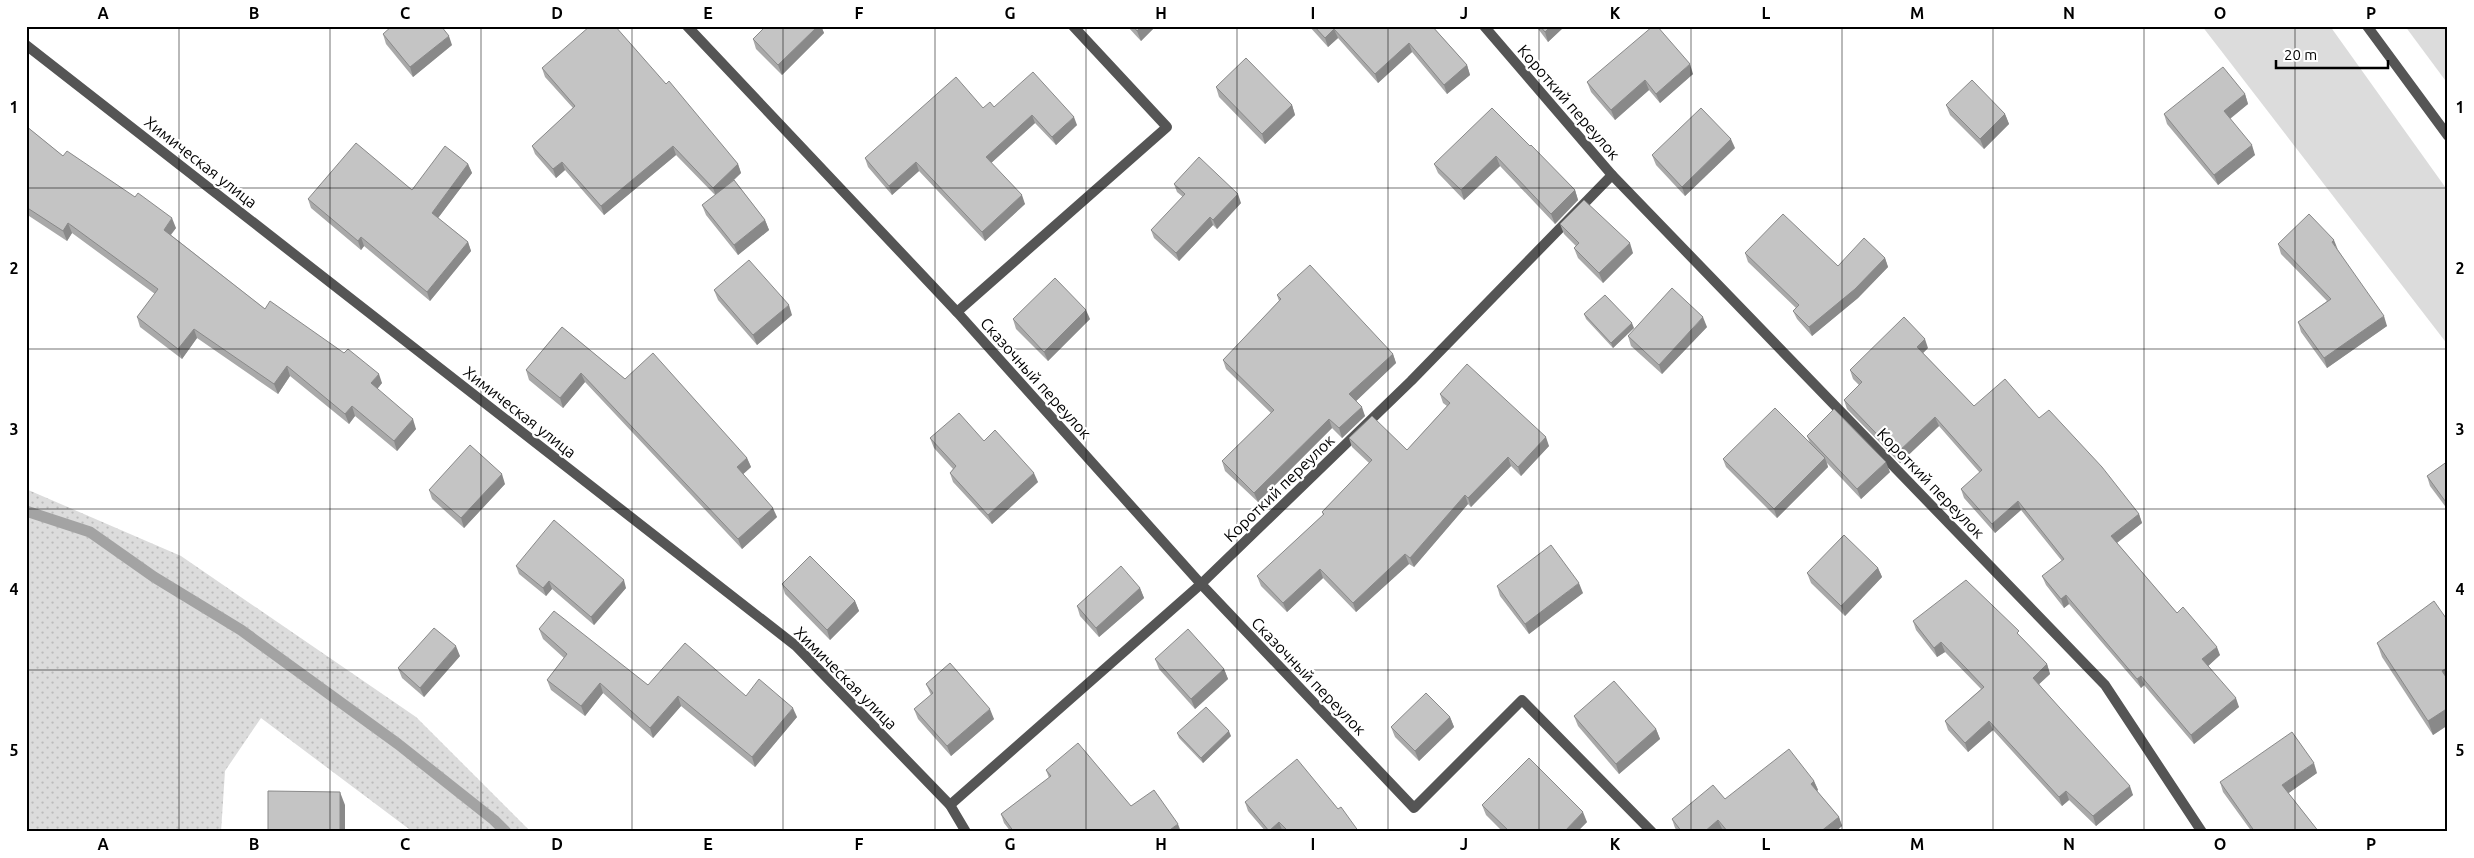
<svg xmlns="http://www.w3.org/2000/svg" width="2474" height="858" font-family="Ubuntu,sans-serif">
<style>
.grass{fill:url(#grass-dots)}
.park{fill:#dcdcdc}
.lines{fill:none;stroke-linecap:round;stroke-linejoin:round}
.stream{stroke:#a3a3a3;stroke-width:11}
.minor{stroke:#555;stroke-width:10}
.tertiary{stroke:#555;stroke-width:10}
.wall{fill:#a9a9a9}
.shaded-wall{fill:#898989}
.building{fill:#c4c4c4;stroke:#898989}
.grid{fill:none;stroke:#000;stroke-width:1;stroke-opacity:0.55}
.labels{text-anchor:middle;stroke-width:4.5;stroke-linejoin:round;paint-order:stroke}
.street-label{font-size:16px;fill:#000;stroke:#fff}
.neatline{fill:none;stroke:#000;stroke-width:2}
.grid-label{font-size:16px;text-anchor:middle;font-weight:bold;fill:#000}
</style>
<defs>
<pattern id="grass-dots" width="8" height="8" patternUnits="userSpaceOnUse" patternTransform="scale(1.25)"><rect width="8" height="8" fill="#dcdcdc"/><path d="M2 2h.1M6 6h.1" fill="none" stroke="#bbb" stroke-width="1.8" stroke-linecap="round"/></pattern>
</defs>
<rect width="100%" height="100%" fill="#fff"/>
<path class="grass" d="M26,489L181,556L416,717L531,832H413L261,718L225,771L221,832H26Z"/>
<g class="park">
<path d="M2202,26H2330L2448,191V345Z"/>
<path d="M2405,26H2448V84Z"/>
</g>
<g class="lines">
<path class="stream" d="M26,511L90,532L154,577L241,630L398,744L494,820L506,832"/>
<g class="minor">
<path d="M687,26L957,312L1201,584L1414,808L1522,700L1652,832"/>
<path d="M1484,26L1612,175L2105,685L2202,832"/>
<path d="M26,45L796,646L950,805L966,832"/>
<path d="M957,312L1167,127L1073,26"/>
<path d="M950,805L1201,584L1411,381L1612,175"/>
</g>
<path class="tertiary" d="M2367,26L2448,136"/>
</g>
<g class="wall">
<path d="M766,26H821L824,33L782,75L756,49L753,39Z"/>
<path d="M1127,26H1156L1141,41Z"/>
<path d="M1309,26H1432L1467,65L1470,75L1447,94L1412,52L1378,83L1338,38L1328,47Z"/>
<path d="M1536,26H1565L1548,42Z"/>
<path d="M383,34L452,45L413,77L386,44Z"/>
<path d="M542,68L666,84L738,164L741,173L734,180L765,220L769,230L738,255L706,215L702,205L715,195L676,155L604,215L565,170L556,178L535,154L532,146L573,108L545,77Z"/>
<path d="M1693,74L1660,103L1649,90L1615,120L1591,92L1587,82Z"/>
<path d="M1216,87L1292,105L1295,115L1265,144L1219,97Z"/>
<path d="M2245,94L2248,104L2230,119L2255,155L2218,185L2167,124L2164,114Z"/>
<path d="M1946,105L2005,114L2009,124L1984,149L1950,115Z"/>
<path d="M994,107L1077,125L1056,145L1035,123L991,163L1025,204L985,241L919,171L892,195L868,167L865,158Z"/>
<path d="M26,126L63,156L176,228L171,235L265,309L382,383L377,389L416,429L397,451L355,416L349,424L290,376L278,394L197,338L182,359L140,327L137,317L155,294L72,233L67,241L26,214Z"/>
<path d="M1530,146L1575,190L1578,200L1555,224L1500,166L1464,200L1438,173L1434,164Z"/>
<path d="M1735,148L1685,196L1656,165L1652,155Z"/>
<path d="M468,164L472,173L438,218L468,242L471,251L430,301L364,246L361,250L311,208L308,199L412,190Z"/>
<path d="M1174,184L1241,203L1217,229L1213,225L1179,261L1154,238L1151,230L1183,197L1177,192Z"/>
<path d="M1560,224L1633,253L1603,283L1578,258L1574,248L1576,246L1564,234Z"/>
<path d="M2278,244L2338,250L2387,326L2327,368L2301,332L2298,322L2327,301L2281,254Z"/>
<path d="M1745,253L1838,266L1885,258L1888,267L1858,298L1812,336L1797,319L1793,311L1796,308L1748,262Z"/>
<path d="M714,290L792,315L757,345L718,300Z"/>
<path d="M1277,295L1393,354L1396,363L1356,401L1365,416L1342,438L1332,428L1258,502L1225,471L1222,461L1271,413L1226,369L1223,360L1279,301Z"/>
<path d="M1584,314L1634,328L1613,348L1586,319Z"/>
<path d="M1013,319H1090L1048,361L1016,329Z"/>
<path d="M562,327L625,379L747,458L751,467L743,474L777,517L742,549L585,382L563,408L529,380L526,370Z"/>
<path d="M1707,327L1662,374L1631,346L1628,336Z"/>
<path d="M1928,348L1923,353L1974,406L2039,418L2139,514L2142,523L2117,543L2177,613L2220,655L2208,666L2239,707L2194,744L2144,685L2141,688L2069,604L2064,608L2046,585L2042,576L2062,561L2021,510L1995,533L1964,498L1961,489L1980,473L1939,426L1900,463L1847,409L1844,400L1859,385L1853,379L1850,370Z"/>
<path d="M1440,394L1549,446L1521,476L1511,466L1471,507L1468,504L1414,567L1409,564L1356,612L1323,578L1287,612L1261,586L1257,576L1323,515L1322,512L1369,463L1352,447L1349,438L1407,450L1447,406L1443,403Z"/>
<path d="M1807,436L1890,472L1861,499L1827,463L1828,467L1777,518L1726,467L1723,459L1810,443Z"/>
<path d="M930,438L984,441L1038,482L992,524L953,482L950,473L953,469L934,448Z"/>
<path d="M2448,461V510L2430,486L2427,476Z"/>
<path d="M505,484L464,528L432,499L429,490Z"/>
<path d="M516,566L626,588L594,625L552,589L546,596L519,574Z"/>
<path d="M1878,568L1882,577L1845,616L1811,583L1807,573Z"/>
<path d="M782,584L855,601L859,611L830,640L785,594Z"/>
<path d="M1497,586L1583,593L1529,634L1500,596Z"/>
<path d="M1140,588L1144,598L1099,637L1080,616L1077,606Z"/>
<path d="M1913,621L2022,638L2047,664L2050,674L2039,684L2133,795L2096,826L2069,800L2062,806L1993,730L1968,752L1948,730L1945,721L1981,689L1945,652L1937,657L1916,630Z"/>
<path d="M2448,621V725L2433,735L2382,657L2377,643Z"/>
<path d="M539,629L648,685L746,696L797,717L755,767L681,706L653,738L603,693L585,716L551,690L547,680L564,658L543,639Z"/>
<path d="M460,656L424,697L402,678L398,668Z"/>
<path d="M1155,659L1224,669L1228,679L1195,709L1159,669Z"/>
<path d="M926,684L994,719L951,756L918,719L914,709L931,695Z"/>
<path d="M1574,716L1656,729L1660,739L1619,774L1578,726Z"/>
<path d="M1450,717L1454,727L1419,761L1395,737L1391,727Z"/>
<path d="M1177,733L1231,736L1203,763L1179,738Z"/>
<path d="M1046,770L1131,806L1181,832H1011L1004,823L1001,814L1049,778Z"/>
<path d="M2317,773L2288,793L2319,832H2252L2223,792L2220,782Z"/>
<path d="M1814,781L1818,790L1817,791L1839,817L1842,826L1835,832H1724L1722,829L1719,832H1678L1675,828L1672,819L1725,799Z"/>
<path d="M1245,802L1338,809L1359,832H1284L1282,830L1281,832H1266L1248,811Z"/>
<path d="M1482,805L1587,822L1577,832H1503L1486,815Z"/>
</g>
<g class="shaded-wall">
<path d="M818,26H821L824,33L782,75L778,65Z"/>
<path d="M1142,26H1156L1141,41L1137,31Z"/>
<path d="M1551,26H1565L1548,42L1545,32Z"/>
<path d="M1334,29L1338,38L1328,47L1325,38Z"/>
<path d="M449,36L452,45L413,77L410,67Z"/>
<path d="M1409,43L1412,52L1378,83L1375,74Z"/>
<path d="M1690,64L1693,74L1660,103L1656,94Z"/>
<path d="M1467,65L1470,75L1447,94L1444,85Z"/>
<path d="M1645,80L1649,90L1615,120L1611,110Z"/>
<path d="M2245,94L2248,104L2227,121L2224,111Z"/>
<path d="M1292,105L1295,115L1265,144L1262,134Z"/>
<path d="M2005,114L2009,124L1984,149L1980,139Z"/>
<path d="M1032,115L1035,123L989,165L986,157Z"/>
<path d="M1074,117L1077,125L1056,145L1052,137Z"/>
<path d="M1731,139L1735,148L1685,196L1682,187Z"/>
<path d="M2252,145L2255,155L2218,185L2214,175Z"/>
<path d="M673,146L676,155L604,215L601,206Z"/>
<path d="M1496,156L1500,166L1464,200L1461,190Z"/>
<path d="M562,162L565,170L556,178L553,169Z"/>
<path d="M916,162L919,171L892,195L889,186Z"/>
<path d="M468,164L472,173L435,222L432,213Z"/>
<path d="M738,164L741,173L716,196L713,188Z"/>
<path d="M1575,190L1578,200L1555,224L1551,214Z"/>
<path d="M1238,194L1241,203L1217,229L1213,220Z"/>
<path d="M1022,195L1025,204L985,241L982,232Z"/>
<path d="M1210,217L1213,225L1179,261L1176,253Z"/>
<path d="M172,218L176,228L167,239L164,230Z"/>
<path d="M765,220L769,230L738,255L734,245Z"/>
<path d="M68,223L72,233L67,241L63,231Z"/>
<path d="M361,237L364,246L361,250L358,241Z"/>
<path d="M2334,240L2338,250L2332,242Z"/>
<path d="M468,242L471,251L430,301L427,292Z"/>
<path d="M1630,243L1633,253L1603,283L1599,273Z"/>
<path d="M1885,258L1888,267L1858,298L1812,336L1809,327Z"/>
<path d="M789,305L792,315L757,345L753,335Z"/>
<path d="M1086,310L1090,319L1048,361L1044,352Z"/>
<path d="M2384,316L2387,326L2327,368L2324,358Z"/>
<path d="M1703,317L1707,327L1662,374L1659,365Z"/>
<path d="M1632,323L1634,328L1613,348L1611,343Z"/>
<path d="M194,329L197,338L182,359L178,349Z"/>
<path d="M1925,339L1928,348L1920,356L1917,347Z"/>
<path d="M1393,354L1396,363L1353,404L1349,394Z"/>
<path d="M287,366L290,376L278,394L274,384Z"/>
<path d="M581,373L585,382L563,408L560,398Z"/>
<path d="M379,374L382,383L374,393L371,383Z"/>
<path d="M352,406L355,416L349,424L345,414Z"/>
<path d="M1362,407L1365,416L1342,438L1339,428Z"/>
<path d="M1935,417L1939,426L1900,463L1896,454Z"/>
<path d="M413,419L416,429L397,451L394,441Z"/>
<path d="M1329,419L1332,428L1258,502L1254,493Z"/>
<path d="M1546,437L1549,446L1521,476L1518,467Z"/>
<path d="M1508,457L1511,466L1471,507L1468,498Z"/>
<path d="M747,458L751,467L740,477L737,467Z"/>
<path d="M1825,458L1828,467L1777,518L1774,509Z"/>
<path d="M1886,462L1890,472L1861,499L1857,489Z"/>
<path d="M1034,473L1038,482L992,524L988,515Z"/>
<path d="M502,474L505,484L464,528L461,518Z"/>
<path d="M1465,495L1468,504L1414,567L1410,558Z"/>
<path d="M2018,501L2021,510L1995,533L1992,524Z"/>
<path d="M773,508L777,517L742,549L738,539Z"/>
<path d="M2139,514L2142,523L2114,545L2111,536Z"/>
<path d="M1405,554L1409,564L1356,612L1353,603Z"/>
<path d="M1878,568L1882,577L1845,616L1841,606Z"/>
<path d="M1320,569L1323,578L1287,612L1283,603Z"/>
<path d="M624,580L626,588L594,625L591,617Z"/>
<path d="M549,581L552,589L546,596L543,588Z"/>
<path d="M1579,583L1583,593L1529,634L1525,624Z"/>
<path d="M1140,588L1144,598L1099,637L1096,628Z"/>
<path d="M2066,595L2069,604L2064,608L2061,599Z"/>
<path d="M855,601L859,611L830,640L827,630Z"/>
<path d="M1941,642L1945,652L1937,657L1934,648Z"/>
<path d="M456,646L460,656L424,697L420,688Z"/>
<path d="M2217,647L2220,655L2206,668L2202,659Z"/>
<path d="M2047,664L2050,674L2036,687L2033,678Z"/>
<path d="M2448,667V684L2442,671Z"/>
<path d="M1224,669L1228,679L1195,709L1191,699Z"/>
<path d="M2141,676L2144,685L2141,688L2137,679Z"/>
<path d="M600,683L603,693L585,716L581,706Z"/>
<path d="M678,696L681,706L653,738L650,728Z"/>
<path d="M2236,698L2239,707L2194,744L2191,735Z"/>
<path d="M793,708L797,717L755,767L752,757Z"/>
<path d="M2448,708V725L2433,735L2428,721Z"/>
<path d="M990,709L994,719L951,756L947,746Z"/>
<path d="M1450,717L1454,727L1419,761L1415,751Z"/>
<path d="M1989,721L1993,730L1968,752L1965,743Z"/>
<path d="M1656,729L1660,739L1619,774L1616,764Z"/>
<path d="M1229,731L1231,736L1203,763L1201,758Z"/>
<path d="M2314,763L2317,773L2286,795L2282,785Z"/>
<path d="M1814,781L1818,790L1815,793L1811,784Z"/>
<path d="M2130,786L2133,795L2096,826L2093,816Z"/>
<path d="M2066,791L2069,800L2062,806L2059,797Z"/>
<path d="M340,792L345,805V832H340Z"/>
<path d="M1583,812L1587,822L1577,832H1564Z"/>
<path d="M1839,817L1842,826L1835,832H1820Z"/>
<path d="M1718,820L1722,829L1719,832H1704Z"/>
<path d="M1279,822L1282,830L1281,832H1270L1269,831Z"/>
<path d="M1178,824L1181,832H1167Z"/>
</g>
<g class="building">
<path d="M392,26H441L449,36L410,67L383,34Z"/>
<path d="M590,26H615L666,84L669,81L738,164L713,188L673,146L601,206L562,162L553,169L532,146L575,106L542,68Z"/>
<path d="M766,26H818L778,65L753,39Z"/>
<path d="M1133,26H1142L1137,31Z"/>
<path d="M1314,26H1432L1467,65L1444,85L1409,43L1375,74L1334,29L1325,38Z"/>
<path d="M1540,26H1551L1545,32Z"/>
<path d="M1653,26H1657L1690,64L1656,94L1645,80L1611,110L1587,82Z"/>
<path d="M1246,58L1292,105L1262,134L1216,87Z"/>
<path d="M2223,67L2245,94L2224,111L2252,145L2214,175L2164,114Z"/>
<path d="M1033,72L1074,117L1052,137L1032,115L986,157L1022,195L982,232L916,162L889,186L865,158L956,77L983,108L990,102L994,107Z"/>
<path d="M1972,80L2005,114L1980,139L1946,105Z"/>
<path d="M1492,108L1530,146L1531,145L1575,190L1551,214L1496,156L1461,190L1434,164Z"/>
<path d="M1701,108L1731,139L1682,187L1652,155Z"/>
<path d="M26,126L63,156L67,151L135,197L138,193L172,218L164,230L265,309L270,301L344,353L348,349L379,374L371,383L413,419L394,441L352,406L345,414L287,366L274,384L194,329L178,349L137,317L158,289L68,223L63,231L26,207Z"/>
<path d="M356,143L412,190L445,146L468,164L432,213L468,242L427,292L361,237L358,241L308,199Z"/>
<path d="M1199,157L1238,194L1213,220L1210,217L1176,253L1151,230L1185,194L1174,184Z"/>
<path d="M734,180L765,220L734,245L702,205Z"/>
<path d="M1584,200L1630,243L1599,273L1574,248L1579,243L1560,224Z"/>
<path d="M1783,214L1838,266L1864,238L1885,258L1855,289L1809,327L1793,311L1799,305L1745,253Z"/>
<path d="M2309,214L2334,240L2332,242L2384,316L2324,358L2298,322L2331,299L2278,244Z"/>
<path d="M749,260L789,305L753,335L714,290Z"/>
<path d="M1310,265L1393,354L1349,394L1362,407L1339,428L1329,419L1254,493L1222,461L1274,410L1223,360L1281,299L1277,295Z"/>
<path d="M1055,278L1086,310L1044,352L1013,319Z"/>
<path d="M1672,288L1703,317L1659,365L1628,336Z"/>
<path d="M1605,295L1632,323L1611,343L1584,314Z"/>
<path d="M1904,317L1925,339L1917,347L1974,406L2005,379L2039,418L2049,410L2102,467L2139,514L2111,536L2177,613L2183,607L2217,647L2202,659L2236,698L2191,735L2141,676L2137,679L2066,595L2061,599L2042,576L2064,559L2018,501L1992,524L1961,489L1982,470L1935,417L1896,454L1844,400L1862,382L1850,370Z"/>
<path d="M562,327L625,379L653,353L747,458L737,467L773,508L738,539L581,373L560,398L526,370Z"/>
<path d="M1467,364L1546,437L1518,467L1508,457L1468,498L1465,495L1410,558L1405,554L1353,603L1320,569L1283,603L1257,576L1324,514L1322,512L1372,460L1349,438L1372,416L1407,450L1450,403L1440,394Z"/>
<path d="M1775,408L1825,458L1774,509L1723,459Z"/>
<path d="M1834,409L1886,462L1857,489L1807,436Z"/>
<path d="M959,413L984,441L995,430L1034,473L988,515L950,473L956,466L930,438Z"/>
<path d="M470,445L502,474L461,518L429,490Z"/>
<path d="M2448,461V505L2427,476Z"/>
<path d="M554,520L624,580L591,617L549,581L543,588L516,566Z"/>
<path d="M1844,535L1878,568L1841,606L1807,573Z"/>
<path d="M1551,545L1579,583L1525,624L1497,586Z"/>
<path d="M810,556L855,601L827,630L782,584Z"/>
<path d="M1121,566L1140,588L1096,628L1077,606Z"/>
<path d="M1966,580L2019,631L2017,633L2047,664L2033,678L2130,786L2093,816L2066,791L2059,797L1989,721L1965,743L1945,721L1984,687L1941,642L1934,648L1913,621Z"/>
<path d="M2434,601L2448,621V667L2442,671L2448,680V708L2428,721L2377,643Z"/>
<path d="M554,611L648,685L685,643L746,696L759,679L793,708L752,757L678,696L650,728L600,683L581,706L547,680L567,654L539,629Z"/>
<path d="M434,628L456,646L420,688L398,668Z"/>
<path d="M1188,629L1224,669L1191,699L1155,659Z"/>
<path d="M950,663L990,709L947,746L914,709L933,693L926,684Z"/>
<path d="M1614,681L1656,729L1616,764L1574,716Z"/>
<path d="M1426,693L1450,717L1415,751L1391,727Z"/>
<path d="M1206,707L1229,731L1201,758L1177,733Z"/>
<path d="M2292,732L2314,763L2282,785L2319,832H2255L2220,782Z"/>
<path d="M1078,743L1131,806L1154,790L1178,824L1167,832H1014L1001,814L1051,776L1046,770Z"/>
<path d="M1789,749L1814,781L1811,784L1839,817L1820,832H1728L1718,820L1704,832H1682L1672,819L1713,785L1725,799Z"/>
<path d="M1529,758L1583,812L1564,832H1510L1482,805Z"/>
<path d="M1297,759L1338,809L1341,807L1359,832H1289L1279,822L1269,831L1245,802Z"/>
<path d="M268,791L340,792V832H268Z"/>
</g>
<path class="grid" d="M179,26V832M330,26V832M481,26V832M632,26V832M783,26V832M935,26V832M1086,26V832M1237,26V832M1388,26V832M1539,26V832M1691,26V832M1842,26V832M1993,26V832M2144,26V832M2295,26V832M26,188H2448M26,349H2448M26,509H2448M26,670H2448"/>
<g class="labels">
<g class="street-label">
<text transform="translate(1569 102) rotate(49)" y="6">Короткий переулок</text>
<text transform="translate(201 162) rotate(38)" y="6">Химическая улица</text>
<text transform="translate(1036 378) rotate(48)" y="6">Сказочный переулок</text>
<text transform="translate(520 412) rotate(38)" y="6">Химическая улица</text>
<text transform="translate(1931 483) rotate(46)" y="6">Короткий переулок</text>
<text transform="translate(1279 488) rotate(-44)" y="6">Короткий переулок</text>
<text transform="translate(1309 676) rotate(46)" y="6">Сказочный переулок</text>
<text transform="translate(846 678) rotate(45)" y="6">Химическая улица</text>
</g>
</g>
<rect width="2474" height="858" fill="none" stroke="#ffffff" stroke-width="55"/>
<path d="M2276 60v8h112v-8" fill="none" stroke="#000000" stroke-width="2.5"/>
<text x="2284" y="60" font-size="15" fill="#000000" stroke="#ffffff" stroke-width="4" paint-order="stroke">20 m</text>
<rect x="28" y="28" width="2418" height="802" class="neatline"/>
<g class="grid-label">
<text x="103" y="19">A</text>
<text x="254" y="19">B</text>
<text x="405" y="19">C</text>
<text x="557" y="19">D</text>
<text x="708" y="19">E</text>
<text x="859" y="19">F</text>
<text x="1010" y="19">G</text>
<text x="1161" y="19">H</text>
<text x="1313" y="19">I</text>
<text x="1464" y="19">J</text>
<text x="1615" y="19">K</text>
<text x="1766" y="19">L</text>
<text x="1917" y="19">M</text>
<text x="2069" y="19">N</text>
<text x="2220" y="19">O</text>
<text x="2371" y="19">P</text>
<text x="14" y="113">1</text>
<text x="2460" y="113">1</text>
<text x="14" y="274">2</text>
<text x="2460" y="274">2</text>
<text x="14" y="435">3</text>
<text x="2460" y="435">3</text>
<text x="14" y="595">4</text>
<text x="2460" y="595">4</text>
<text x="14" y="756">5</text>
<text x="2460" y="756">5</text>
<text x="103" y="850">A</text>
<text x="254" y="850">B</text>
<text x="405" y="850">C</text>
<text x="557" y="850">D</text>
<text x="708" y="850">E</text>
<text x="859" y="850">F</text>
<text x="1010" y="850">G</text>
<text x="1161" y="850">H</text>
<text x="1313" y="850">I</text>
<text x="1464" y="850">J</text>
<text x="1615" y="850">K</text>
<text x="1766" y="850">L</text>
<text x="1917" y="850">M</text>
<text x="2069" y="850">N</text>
<text x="2220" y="850">O</text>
<text x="2371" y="850">P</text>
</g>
</svg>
